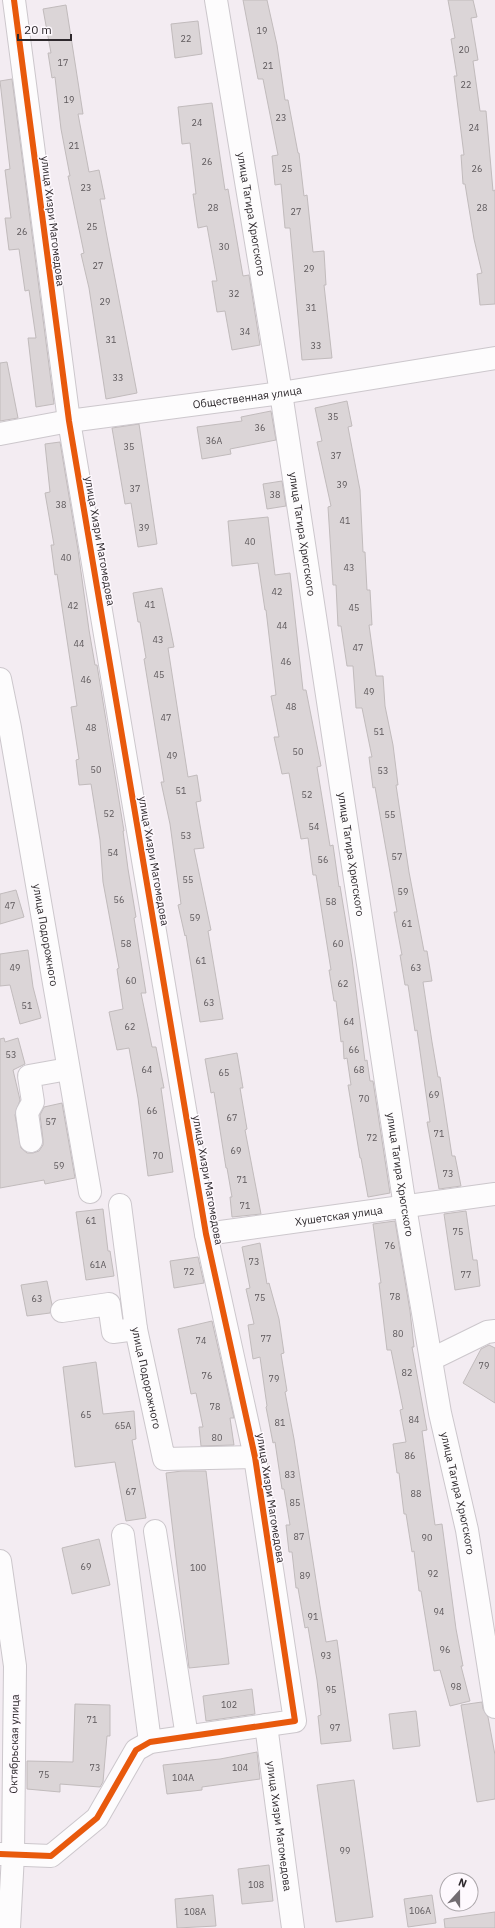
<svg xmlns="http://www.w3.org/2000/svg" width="495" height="1928" font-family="'IBM Plex Sans',sans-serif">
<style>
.building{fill:#dbd5d7;stroke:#c1bbbc}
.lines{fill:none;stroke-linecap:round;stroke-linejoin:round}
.minor-casing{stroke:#ccc7cc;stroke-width:24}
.minor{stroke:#fdfcfd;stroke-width:22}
.cycleway-casing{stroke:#fef9fe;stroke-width:8}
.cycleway{stroke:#e8590c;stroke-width:6}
.labels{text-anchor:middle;stroke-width:3;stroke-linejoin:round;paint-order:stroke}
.number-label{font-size:9px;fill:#5c575a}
.street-label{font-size:11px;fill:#2e292d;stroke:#fef9fe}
</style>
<rect width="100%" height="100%" fill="#f3ecf2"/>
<g class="building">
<path d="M243,0H267L277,45L285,100H288L298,153H299L304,196L307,195L313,252L324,251L326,285H324L332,358L302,360L290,228H285L281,184L275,185L272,156L278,155L263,79H258Z"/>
<path d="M448,0H473L477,17L471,18L478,60L473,61L480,111H486L493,191L495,190V304L480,305L477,274L482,273L474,239L465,184H463L461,155H464L454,76H457L451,39L455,38Z"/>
<path d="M66,5L83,114H78L89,172L99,170L105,199H100L107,237L137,393L106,399L89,288L81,254L84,253L68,176H70L61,129L55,77L52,78L48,53H51L43,9Z"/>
<path d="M198,21L202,54L175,58L171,24Z"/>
<path d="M12,79L54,404L36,407L28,338H36L29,290L25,291L19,249L9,250L5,218H11L5,170L10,169L0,81Z"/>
<path d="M212,103L225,190L228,189L243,276L249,275L260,345L232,350L225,311L217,312L212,281H217L207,226L198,228L193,194H196L190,143L182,144L178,107Z"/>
<path d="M7,362L18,418L0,421V363Z"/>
<path d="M347,401L352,426L348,427L360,490L363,552H365L367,590H370L372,625H369L376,676H383L385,706L393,745L398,785H396L409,872L424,951H427L432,981L423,982L432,1042L438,1077H440L452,1156H455L461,1186L439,1189L427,1122H430L417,1030L415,1031L408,985H405L400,955H402L394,912H397L375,787L373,788L369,757H372L362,708H356L353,666H347L341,626H338L336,585H333L328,507L331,506L317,442L322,441L315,408Z"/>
<path d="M271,411L276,440L230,449L231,454L202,459L197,427L242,421L241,417Z"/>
<path d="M139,424L157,544L138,547L131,503L125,504L112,428Z"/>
<path d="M60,442L78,550L89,630L95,665H97L124,831H123L128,869L136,917L134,918L146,993H141L152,1047H156L164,1088H161L173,1172L148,1176L138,1098L129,1048L117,1050L109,1012L123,1009L117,969L119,968L103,882L100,840L91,784L79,785L76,760L79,759L71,707L77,706L57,574L55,575L51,545H54L45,493L50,492L45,444Z"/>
<path d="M282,481L286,506L267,509L263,484Z"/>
<path d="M268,517L275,575L290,573L303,690H306L321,766L317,767L330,846L333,845L339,887L340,886L352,959L365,1061L367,1060L370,1081H373L390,1193L368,1197L361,1158H360L348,1085H351L347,1058L344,1059L343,1041L341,1042L336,1001H334L329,970H331L316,875H313L308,838L301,839L289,773L282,774L274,737H279L271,696L276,695L266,610H265L258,563L232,566L228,521Z"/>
<path d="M162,588L174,647L168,648L188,777L197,775L201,801L196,802L204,848L194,849L211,930L208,931L223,1019L200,1022L186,935L185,936L178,905L181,904L170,824L161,782H164L144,659L146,658L140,622H138L133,593Z"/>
<path d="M16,890L24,917L0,924V894Z"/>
<path d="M28,950L33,987L41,1018L20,1024L10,985L0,986V954Z"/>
<path d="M4,1038L5,1042L18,1038L25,1064L13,1070L20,1100L15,1115L21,1148L27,1153H33L39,1151L43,1145V1140L40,1115L44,1107L62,1103L75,1178L45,1184L44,1180L0,1188V1039Z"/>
<path d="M237,1053L243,1088H240L247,1129L245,1130L261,1214L232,1217L230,1197H232L227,1168H226L214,1092L211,1093L205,1059Z"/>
<path d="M103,1209L108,1251H110L114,1276L86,1280L76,1212Z"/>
<path d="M466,1211L473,1260H477L480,1286L455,1290L444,1214Z"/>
<path d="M395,1221L410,1311L414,1347H412L427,1430L422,1431L435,1525L442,1524L456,1629L463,1666H461L470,1701L450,1706L440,1670L434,1671L421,1591H419L414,1551L412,1552L406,1514H404L399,1473H397L393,1444L406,1442L400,1410L403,1409L391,1350H387L379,1283H381L373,1224Z"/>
<path d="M260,1243L267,1284L269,1283L279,1319L284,1353L281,1354L287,1391L285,1392L294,1439L320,1606L326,1642L337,1640L351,1741L321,1744L318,1716L321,1715L317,1680L308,1627L305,1628L298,1588H296L292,1552H289L286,1525H290L284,1489H282L275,1442L273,1443L266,1407L267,1406L260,1357L253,1359L248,1325L254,1324L246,1289L250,1288L242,1247Z"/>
<path d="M198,1257L204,1283L174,1288L170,1261Z"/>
<path d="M47,1281L52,1305L50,1313L27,1316L21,1285Z"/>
<path d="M212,1321L234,1418H230L234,1445L201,1446L199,1427H203L196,1393L191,1394L178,1329Z"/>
<path d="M489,1345L495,1348V1403L463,1383L481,1349Z"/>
<path d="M96,1362L103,1414L134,1411L136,1439L132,1440L146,1518L126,1521L115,1462L75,1467L63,1367Z"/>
<path d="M182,1471H206L229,1664L189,1668L166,1473Z"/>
<path d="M99,1539L110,1585L72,1594L62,1548Z"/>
<path d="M252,1689L255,1714L206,1721L203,1696Z"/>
<path d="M482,1702L483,1709L488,1717L495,1755V1799L477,1802L461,1705Z"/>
<path d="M75,1704L110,1705V1736H107L103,1782L100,1787L60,1784V1792L27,1789V1761L73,1762Z"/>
<path d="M416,1711L420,1746L393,1749L389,1714Z"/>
<path d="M257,1752L260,1779L202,1787V1790L167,1794L163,1765L220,1759Z"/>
<path d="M354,1780L373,1917L336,1922L317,1785Z"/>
<path d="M269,1865L273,1901L242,1904L238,1869Z"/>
<path d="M213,1895L216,1926L177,1928L175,1899Z"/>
<path d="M432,1895L436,1923L408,1927L404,1899Z"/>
<path d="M495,1912V1928H445L444,1919Z"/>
</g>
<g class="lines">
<g class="minor-casing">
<g id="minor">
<path id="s1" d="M216,0L281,393L405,1207L440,1413L467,1530L495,1707"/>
<path id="s2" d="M0,434L69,421L281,393L495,358"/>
<path id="s3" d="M0,679L10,728L90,1192"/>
<path d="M31,1141L27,1113L33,1102L29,1076L68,1069"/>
<path id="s4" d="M120,1205L136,1329L164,1459L255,1457"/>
<path id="s5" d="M206,1234L495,1194"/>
<path d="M62,1311L109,1304L113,1332L136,1329"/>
<path d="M432,1359L487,1332L495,1331"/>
<path d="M155,1531L187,1737"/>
<path d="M123,1535L150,1742"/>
<path d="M0,1561L15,1666L13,1855L9,1928"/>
<path id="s6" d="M266,1725L293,1928"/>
<path d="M0,1854L51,1856L97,1818L136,1750L150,1742L295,1721L255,1457L206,1234L69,421L14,0"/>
</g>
</g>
<use href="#minor" class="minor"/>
<g class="cycleway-casing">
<path id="cycleway" d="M0,1854L51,1856L97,1818L136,1750L150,1742L295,1721L255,1457L206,1234L69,421L14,0"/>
</g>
<use href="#cycleway" class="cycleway"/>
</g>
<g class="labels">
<g class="number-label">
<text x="262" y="34">19</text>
<text x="186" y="42">22</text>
<text x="464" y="53">20</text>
<text x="63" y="66">17</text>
<text x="268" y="69">21</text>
<text x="466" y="88">22</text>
<text x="69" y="103">19</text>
<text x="281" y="121">23</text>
<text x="197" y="126">24</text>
<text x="474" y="131">24</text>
<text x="74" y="149">21</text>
<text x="207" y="165">26</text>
<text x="287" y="172">25</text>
<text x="477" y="172">26</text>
<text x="86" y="191">23</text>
<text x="213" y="211">28</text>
<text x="482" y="211">28</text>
<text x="296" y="215">27</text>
<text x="92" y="230">25</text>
<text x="22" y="235">26</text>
<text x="224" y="250">30</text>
<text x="98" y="269">27</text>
<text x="309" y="272">29</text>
<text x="234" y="297">32</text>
<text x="105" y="305">29</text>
<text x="311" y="311">31</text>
<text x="245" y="335">34</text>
<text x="111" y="343">31</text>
<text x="316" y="349">33</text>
<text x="118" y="381">33</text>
<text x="333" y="420">35</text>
<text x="260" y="431">36</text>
<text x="214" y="444">36А</text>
<text x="129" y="450">35</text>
<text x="336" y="459">37</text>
<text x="342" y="488">39</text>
<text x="135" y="492">37</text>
<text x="275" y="498">38</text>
<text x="61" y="508">38</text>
<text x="345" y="524">41</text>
<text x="144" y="531">39</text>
<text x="250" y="545">40</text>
<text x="66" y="561">40</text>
<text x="349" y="571">43</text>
<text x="277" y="595">42</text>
<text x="150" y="608">41</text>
<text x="73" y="609">42</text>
<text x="354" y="611">45</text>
<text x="282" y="629">44</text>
<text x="158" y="643">43</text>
<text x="79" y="647">44</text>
<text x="358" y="651">47</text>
<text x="286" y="665">46</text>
<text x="159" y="678">45</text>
<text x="86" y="683">46</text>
<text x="369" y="695">49</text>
<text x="291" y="710">48</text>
<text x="166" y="721">47</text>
<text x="91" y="731">48</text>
<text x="379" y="735">51</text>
<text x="298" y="755">50</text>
<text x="172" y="759">49</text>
<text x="96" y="773">50</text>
<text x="383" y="774">53</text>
<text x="181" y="794">51</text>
<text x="307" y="798">52</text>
<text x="109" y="817">52</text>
<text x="390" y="818">55</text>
<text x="314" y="830">54</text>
<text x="186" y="839">53</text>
<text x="113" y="856">54</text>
<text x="397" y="860">57</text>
<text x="323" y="863">56</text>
<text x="188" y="883">55</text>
<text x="403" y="895">59</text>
<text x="119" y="903">56</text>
<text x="331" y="905">58</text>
<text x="10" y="909">47</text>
<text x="195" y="921">59</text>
<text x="407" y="927">61</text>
<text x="126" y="947">58</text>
<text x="338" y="947">60</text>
<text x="201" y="964">61</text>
<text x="15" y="971">49</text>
<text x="416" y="971">63</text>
<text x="131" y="984">60</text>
<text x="343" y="987">62</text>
<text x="209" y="1006">63</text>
<text x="27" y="1009">51</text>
<text x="349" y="1025">64</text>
<text x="130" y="1030">62</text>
<text x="354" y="1053">66</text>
<text x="11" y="1058">53</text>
<text x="147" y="1073">64</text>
<text x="359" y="1073">68</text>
<text x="224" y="1076">65</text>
<text x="434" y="1098">69</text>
<text x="364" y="1102">70</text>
<text x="152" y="1114">66</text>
<text x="232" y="1121">67</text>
<text x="51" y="1125">57</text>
<text x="439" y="1137">71</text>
<text x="372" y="1141">72</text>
<text x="236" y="1154">69</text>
<text x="158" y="1159">70</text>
<text x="59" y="1169">59</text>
<text x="448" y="1177">73</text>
<text x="242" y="1183">71</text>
<text x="245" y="1209">71</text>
<text x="91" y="1224">61</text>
<text x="458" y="1235">75</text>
<text x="390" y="1249">76</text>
<text x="254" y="1265">73</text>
<text x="98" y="1268">61А</text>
<text x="189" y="1275">72</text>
<text x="466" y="1278">77</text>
<text x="395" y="1300">78</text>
<text x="260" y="1301">75</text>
<text x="37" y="1302">63</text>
<text x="398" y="1337">80</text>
<text x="266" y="1342">77</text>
<text x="201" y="1344">74</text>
<text x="484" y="1369">79</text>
<text x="407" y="1376">82</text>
<text x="207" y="1379">76</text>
<text x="274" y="1382">79</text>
<text x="215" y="1410">78</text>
<text x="86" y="1418">65</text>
<text x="414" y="1423">84</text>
<text x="280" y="1426">81</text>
<text x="123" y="1429">65А</text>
<text x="217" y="1441">80</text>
<text x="410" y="1459">86</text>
<text x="290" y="1478">83</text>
<text x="131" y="1495">67</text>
<text x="416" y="1497">88</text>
<text x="295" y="1506">85</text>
<text x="299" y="1540">87</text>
<text x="427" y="1541">90</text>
<text x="86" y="1570">69</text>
<text x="198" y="1571">100</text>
<text x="433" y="1577">92</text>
<text x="305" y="1579">89</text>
<text x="439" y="1615">94</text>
<text x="313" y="1620">91</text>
<text x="445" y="1653">96</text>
<text x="326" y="1659">93</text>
<text x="456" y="1690">98</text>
<text x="331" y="1693">95</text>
<text x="229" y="1708">102</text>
<text x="92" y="1723">71</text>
<text x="335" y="1731">97</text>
<text x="95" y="1771">73</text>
<text x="240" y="1771">104</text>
<text x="44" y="1778">75</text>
<text x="183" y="1781">104А</text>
<text x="345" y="1854">99</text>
<text x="256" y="1888">108</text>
<text x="420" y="1914">106А</text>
<text x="195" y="1915">108А</text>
</g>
<g class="street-label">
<text dy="4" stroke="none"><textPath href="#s1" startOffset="217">улица Тагира Хрюгского</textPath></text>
<text transform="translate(53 221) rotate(83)" y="4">улица Хизри Магомедова</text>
<text dy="4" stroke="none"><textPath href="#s2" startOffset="250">Общественная улица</textPath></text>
<text dy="4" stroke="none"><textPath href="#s1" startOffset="541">улица Тагира Хрюгского</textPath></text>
<text transform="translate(100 541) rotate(80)" y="4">улица Хизри Магомедова</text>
<text dy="4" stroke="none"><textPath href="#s1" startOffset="865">улица Тагира Хрюгского</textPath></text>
<text transform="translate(154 861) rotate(80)" y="4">улица Хизри Магомедова</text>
<text dy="4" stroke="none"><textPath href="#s3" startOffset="260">улица Подорожного</textPath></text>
<text dy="4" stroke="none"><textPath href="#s1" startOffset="1189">улица Тагира Хрюгского</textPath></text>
<text transform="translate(208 1180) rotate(80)" y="4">улица Хизри Магомедова</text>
<text dy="4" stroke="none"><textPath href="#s5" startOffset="134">Хушетская улица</textPath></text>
<text dy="4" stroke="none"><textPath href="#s4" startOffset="175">улица Подорожного</textPath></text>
<text dy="4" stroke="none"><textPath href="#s1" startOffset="1513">улица Тагира Хрюгского</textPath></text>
<text transform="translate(271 1498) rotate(81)" y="4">улица Хизри Магомедова</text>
<text transform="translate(14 1744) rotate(-89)" y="4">Октябрьская улица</text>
<text dy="4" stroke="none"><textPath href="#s6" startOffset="102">улица Хизри Магомедова</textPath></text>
</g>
</g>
<g transform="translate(459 1892) rotate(21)"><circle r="19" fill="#fef9fe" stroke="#aba6aa"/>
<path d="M0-3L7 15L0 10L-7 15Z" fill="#736d72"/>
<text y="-6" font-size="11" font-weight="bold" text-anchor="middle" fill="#2e292d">N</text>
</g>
<path d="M18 34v6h53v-6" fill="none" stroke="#2e292d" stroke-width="2"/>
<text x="24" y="34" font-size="12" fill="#2e292d" stroke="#fef9fe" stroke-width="3" paint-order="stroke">20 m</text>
</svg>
